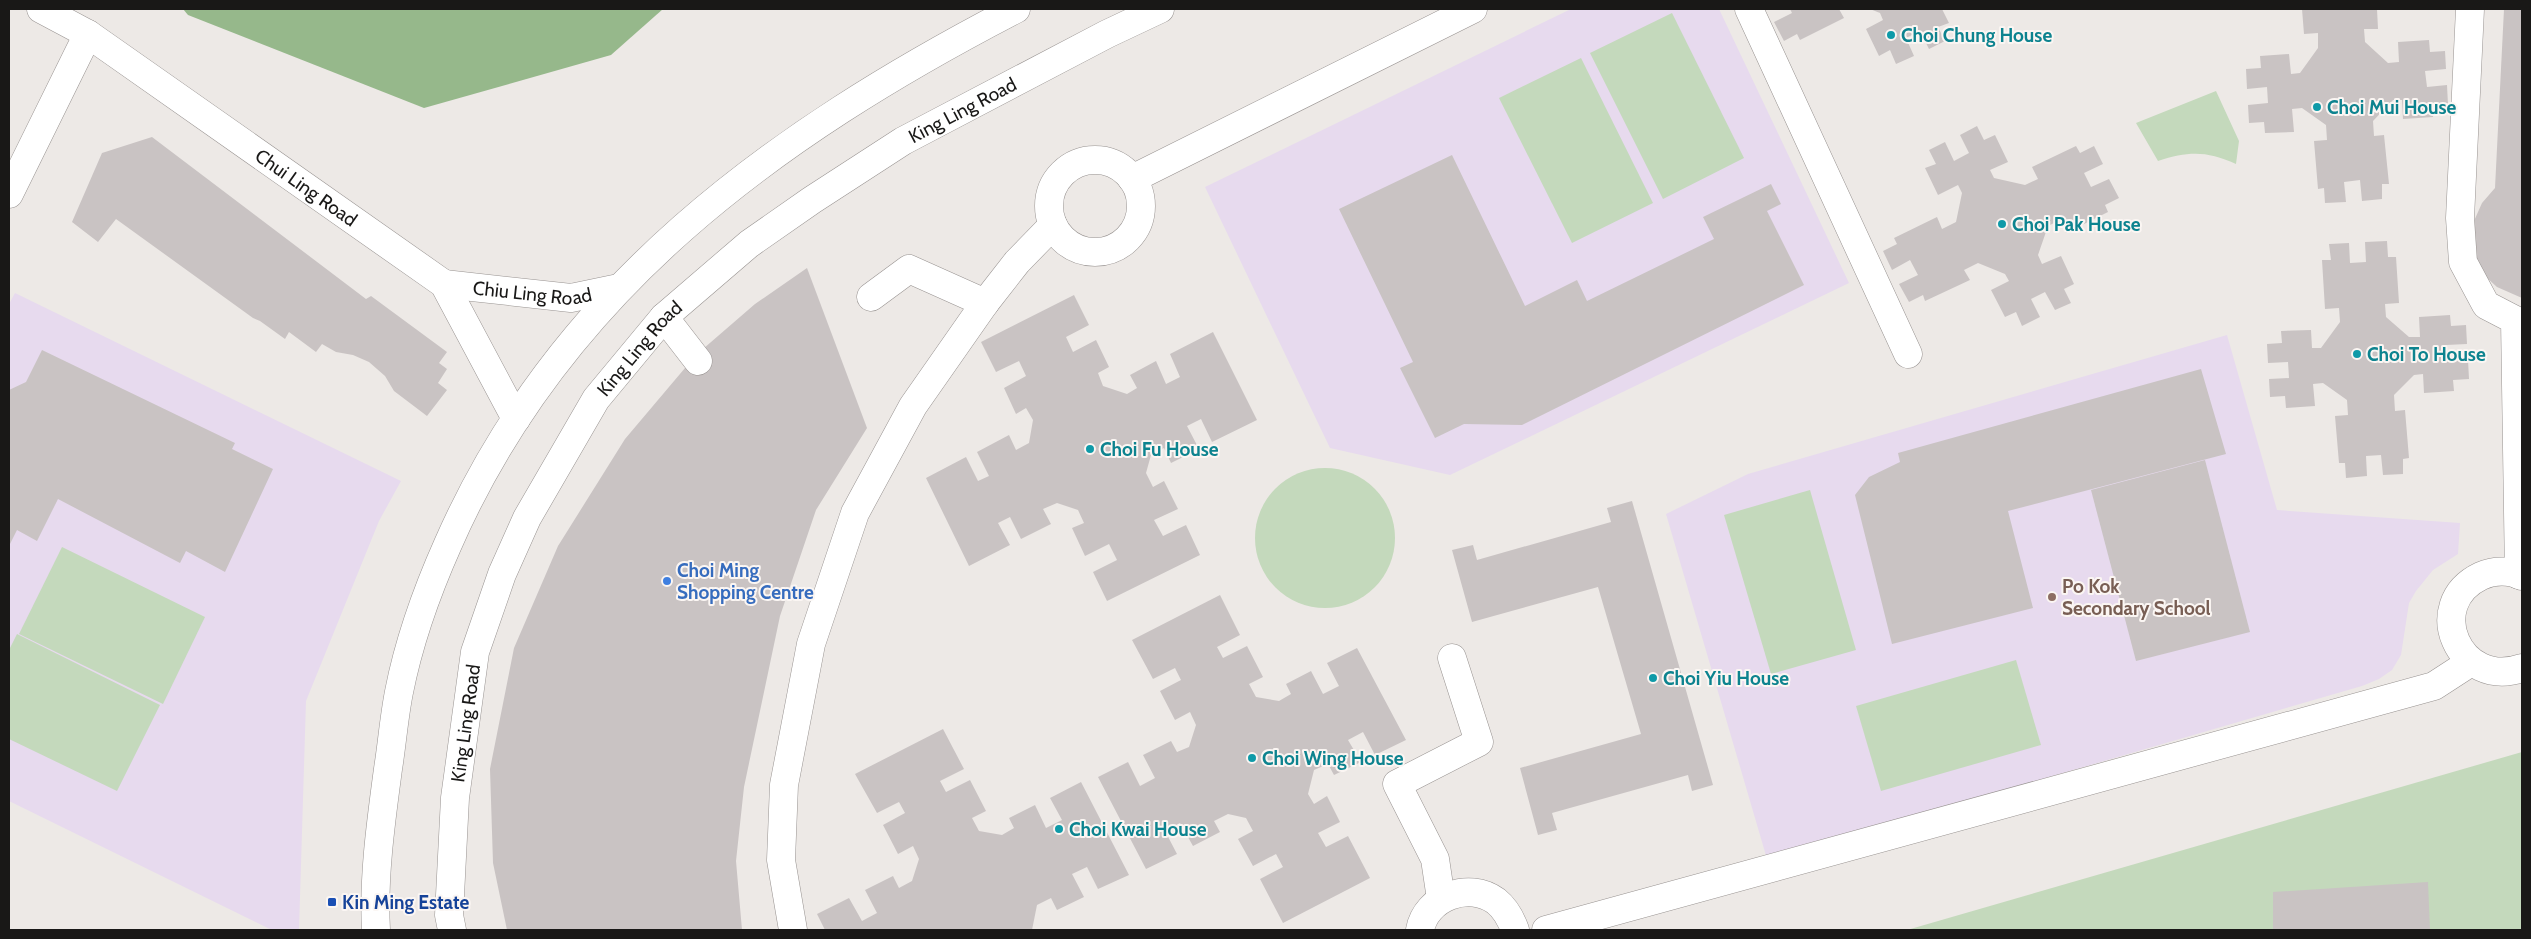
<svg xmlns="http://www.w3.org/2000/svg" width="2531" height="939" font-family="Cabin,sans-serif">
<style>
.education{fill:#e7daee}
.green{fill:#c4d9bc}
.forest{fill:#96b88b}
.building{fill:#c9c3c3}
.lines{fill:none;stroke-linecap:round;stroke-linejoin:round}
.minor-casing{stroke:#989391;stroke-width:29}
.minor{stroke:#fff;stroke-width:28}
.culture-dot{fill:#0f9aa8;stroke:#fbf6f3;stroke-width:2}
.shop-dot{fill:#3f7fe0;stroke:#fbf6f3;stroke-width:2}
.education-dot{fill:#8d6e63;stroke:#fbf6f3;stroke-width:2}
.transit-dot{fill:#1a4fb4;stroke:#fbf6f3;stroke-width:2}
.labels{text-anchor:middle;stroke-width:4;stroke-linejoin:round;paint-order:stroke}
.culture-label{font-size:19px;font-weight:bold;fill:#0d838f;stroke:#fbf6f3;text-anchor:start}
.street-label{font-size:19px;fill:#191817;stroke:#fbf6f3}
.shop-label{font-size:19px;font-weight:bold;fill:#366cbe;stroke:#fbf6f3;text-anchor:start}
.education-label{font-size:19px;font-weight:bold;fill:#785e54;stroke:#fbf6f3;text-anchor:start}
.transit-label{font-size:19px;font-weight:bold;fill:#164399;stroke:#fbf6f3;text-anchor:start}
</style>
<rect width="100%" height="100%" fill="#ede9e6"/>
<g class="education">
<path d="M1571,9H1719L1849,283L1450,475L1330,448L1205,187Z"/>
<path d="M15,293L401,481L379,521L306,701L299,930H272L9,801V304Z"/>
<path d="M2227,335L2277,510L2460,523L2458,554L2433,570L2416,591L2409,603L2401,655L2392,670L2379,679L2362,686L1767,859L1666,514L1748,474Z"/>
</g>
<g class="green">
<path d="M1672,13L1744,158L1663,199L1590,53Z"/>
<path d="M1581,58L1653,203L1572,243L1499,98Z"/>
<path d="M2216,91L2239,141L2236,164C2207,151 2189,151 2158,161L2136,123Z"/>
<circle cx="1325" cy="538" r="70"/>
<path d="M1810,490L1856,650L1771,674L1724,515Z"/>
<path d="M62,547L205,617L163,704L19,634Z"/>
<path d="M17,634L160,705L117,791L9,739V650Z"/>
<path d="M2016,660L2041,745L1881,791L1856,706Z"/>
<path d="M2522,752V930H1907Z"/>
</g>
<path class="forest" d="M183,9H663L611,55L424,108L188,15Z"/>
<g class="building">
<path d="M1790,9H1839L1844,18L1800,40L1797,34L1784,41L1774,22L1792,13Z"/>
<path d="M1870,9H1942L1949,23L1938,27L1945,41L1929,49L1920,31L1906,38L1914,56L1896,64L1890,50L1879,56L1866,29L1883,20L1880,13Z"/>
<path d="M2302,9H2377L2378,29H2364L2365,42L2388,63L2399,62L2398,42L2429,40L2430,52L2445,51L2446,69L2425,71L2427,87L2447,85L2448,105L2432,106L2433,117L2403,119L2402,100H2393L2373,121L2374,136L2384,135L2389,184H2382V199L2362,201L2360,180L2344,182L2346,202L2325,203L2324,188L2318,189L2314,141L2327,140L2326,125L2302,108L2292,109L2294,132L2265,133L2264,122L2249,123L2248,105L2268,103L2267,87L2247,89L2246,69L2261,68L2260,56L2289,54L2291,74L2300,73L2318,48V33L2304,34Z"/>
<path d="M2504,9H2522V298L2497,287L2485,276L2476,261L2474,221L2482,203L2495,188Z"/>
<path d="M1977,126L1984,140L1995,135L2008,162L1990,170L1994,178L2025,185L2038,179L2032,167L2076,146L2080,153L2094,146L2103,164L2084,173L2091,187L2109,179L2119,198L2105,205L2108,212L2066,233L2060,220L2048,226L2038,255L2042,264L2061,256L2074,284L2064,289L2071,303L2055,310L2045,292L2031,299L2040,317L2022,326L2016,312L2005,317L1991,290L2009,281L2005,274L1978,263L1964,270L1970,280L1925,301L1923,295L1909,302L1899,284L1918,275L1910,260L1892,270L1883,251L1897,244L1894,238L1937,217L1942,229L1956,222L1962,193L1958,185L1938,195L1925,168L1936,164L1929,150L1945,142L1954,161L1969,153L1960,135Z"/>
<path d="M152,137L366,299L371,296L447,352L439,363L447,369L438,383L447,390L427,416L394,391L385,376L369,362L353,355L336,352L322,344L316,352L289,332L285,339L260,321L253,318L116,219L98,242L72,222L102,153Z"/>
<path d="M1452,155L1525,306L1577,280L1587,301L1714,239L1703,217L1771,184L1781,204L1767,211L1804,285L1522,425L1464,424L1435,438L1400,368L1413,362L1339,209Z"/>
<path d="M2387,241L2388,257H2396L2399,303L2385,304L2386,317L2409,337H2420L2419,317L2450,315L2451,326L2466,325L2467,344L2446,345L2448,361L2468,360L2469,379L2453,380L2454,391L2424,393L2423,374L2414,375L2394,395L2395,411L2405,410L2409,458L2403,459V474L2383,475L2381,455L2366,456L2367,476L2346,478L2345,463H2339L2335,416L2348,415L2347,400L2323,383L2313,384L2315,406L2286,408L2285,396L2270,397L2269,379L2289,378L2288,362L2268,363L2267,344L2282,343L2281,331L2311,330L2312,348H2321L2340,322L2339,308L2325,309L2322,260H2331L2329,244L2349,243L2350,263L2366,262L2365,242Z"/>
<path d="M807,268L867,428L816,510L780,616L744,787L736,861L742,930H507L493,863L490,769L514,648L558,546L625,439L696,355L755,304Z"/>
<path d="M1074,295L1089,325L1066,337L1073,352L1096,340L1109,367L1098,373L1103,386L1127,394L1137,388L1130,375L1156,361L1166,384L1180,377L1170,354L1213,332L1257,420L1212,442L1201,419L1187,426L1199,449L1171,463L1164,448L1151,455L1146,473L1153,487L1164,481L1178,509L1154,520L1163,536L1186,525L1200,555L1107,601L1093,572L1117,560L1109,544L1085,556L1072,528L1084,523L1078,510L1057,503L1043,509L1051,524L1021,539L1010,517L998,523L1010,545L969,566L926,478L966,457L978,481L989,476L977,452L1009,435L1016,450L1029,443L1033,420L1026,408L1016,414L1004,388L1026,376L1019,361L996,372L981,342Z"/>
<path d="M42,350L235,443L232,449L273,469L225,572L186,551L180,563L58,499L37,541L17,530L9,546V390L26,382Z"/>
<path d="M2201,369L2226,454L2008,511L2033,608L1892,644L1855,495L1869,477L1900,462L1898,453Z"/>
<path d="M2205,460L2250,632L2136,661L2091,490Z"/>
<path d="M1632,501L1713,785L1692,791L1688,775L1552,813L1557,830L1538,835L1520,768L1641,734L1598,587L1472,622L1452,550L1473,545L1477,560L1611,522L1607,508Z"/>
<path d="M1220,595L1240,635L1217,647L1223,658L1247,646L1263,677L1249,684L1256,697L1279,701L1291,694L1286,684L1311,671L1323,694L1339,686L1327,663L1357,648L1406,740L1375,755L1363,732L1348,740L1361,762L1334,775L1328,764L1314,770L1308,794L1314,804L1327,796L1340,822L1318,833L1326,847L1348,836L1370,878L1283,923L1260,879L1283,867L1276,854L1253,866L1238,839L1253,831L1246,818L1228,814L1214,821L1220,832L1193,846L1180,823L1165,831L1177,854L1146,869L1098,777L1128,762L1140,786L1155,778L1143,755L1171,741L1177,752L1189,747L1196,725L1190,712L1175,720L1160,691L1181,680L1175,668L1153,679L1132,640Z"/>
<path d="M943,729L964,769L940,781L946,792L970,780L986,811L972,818L979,831L1002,835L1014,828L1009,818L1035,805L1046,828L1062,820L1050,798L1081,782L1129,875L1098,889L1087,867L1072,874L1084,897L1057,910L1051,898L1037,905L1032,930H825L817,914L849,898L862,921L877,913L865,890L893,876L899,888L912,881L919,859L913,846L898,854L883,825L905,813L899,802L877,813L855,774Z"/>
<path d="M2428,882L2430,930H2273V892Z"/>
</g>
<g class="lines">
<g class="minor-casing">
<g id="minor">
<path id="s1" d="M41,9L88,34L444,284L516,419"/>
<path d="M1749,9L1908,354"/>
<path d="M2470,9L2460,218L2463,262L2486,305L2515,320L2519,575"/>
<circle cx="1095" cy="206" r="46"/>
<path d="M1132,179L1473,9"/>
<path d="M9,194L88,34"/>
<path id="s2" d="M444,284L571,298L619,288"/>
<path d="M871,297L909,269L985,303"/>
<path d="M664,317L698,361"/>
<path d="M2522,576C2510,570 2494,570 2481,576C2422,604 2459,690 2522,668"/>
<path d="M1441,899L1435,859L1397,784L1479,742L1452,658"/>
<path d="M376,930C373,878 381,821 388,769C392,744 394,717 399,692C409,641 427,591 448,544C560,288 775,134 1016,9"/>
<path id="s3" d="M452,930L449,915L455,798L475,652L502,574L527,518L596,399L664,317L749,244L812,200L903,141L1107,34L1160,9"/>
<path d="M793,930L781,860L784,785L811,644L855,513L913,406L985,303L1017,262L1053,225"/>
<path d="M1420,930C1426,897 1469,881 1496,901C1506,909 1511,919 1515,930"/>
<path d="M1546,930L2434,686L2471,662"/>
</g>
</g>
<use href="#minor" class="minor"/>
</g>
<g class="culture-dot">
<circle cx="1891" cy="35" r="5"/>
<circle cx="2317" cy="107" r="5"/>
<circle cx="2002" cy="224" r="5"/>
<circle cx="2357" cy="354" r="5"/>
<circle cx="1090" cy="449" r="5"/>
<circle cx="1653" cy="678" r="5"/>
<circle cx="1252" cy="758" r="5"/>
<circle cx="1059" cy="829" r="5"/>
</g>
<circle class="shop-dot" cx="667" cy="581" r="5"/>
<circle class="education-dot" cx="2052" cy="597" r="5"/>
<rect class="transit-dot" x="327" y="897" width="10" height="10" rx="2.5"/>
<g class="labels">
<g class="culture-label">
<text x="1901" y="42">Choi Chung House</text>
<text x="2327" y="114">Choi Mui House</text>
<text x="2012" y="231">Choi Pak House</text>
<text x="2367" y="361">Choi To House</text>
<text x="1100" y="456">Choi Fu House</text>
<text x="1663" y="685">Choi Yiu House</text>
<text x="1262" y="765">Choi Wing House</text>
<text x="1069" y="836">Choi Kwai House</text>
</g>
<g class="street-label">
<text dy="7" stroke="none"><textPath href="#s3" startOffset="1032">King Ling Road</textPath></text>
<text dy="7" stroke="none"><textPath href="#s1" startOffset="320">Chui Ling Road</textPath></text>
<text dy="7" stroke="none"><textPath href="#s2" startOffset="89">Chiu Ling Road</textPath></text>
<text dy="7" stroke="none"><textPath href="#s3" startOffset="628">King Ling Road</textPath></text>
<text dy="7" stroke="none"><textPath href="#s3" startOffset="208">King Ling Road</textPath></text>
</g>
<g class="shop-label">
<text x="677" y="577">Choi Ming<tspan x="677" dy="22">Shopping Centre</tspan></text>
</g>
<g class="education-label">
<text x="2062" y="593">Po Kok<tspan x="2062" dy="22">Secondary School</tspan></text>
</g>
<g class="transit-label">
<text x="342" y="909">Kin Ming Estate</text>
</g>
</g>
<rect width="2531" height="939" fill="none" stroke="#191817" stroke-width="20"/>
</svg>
